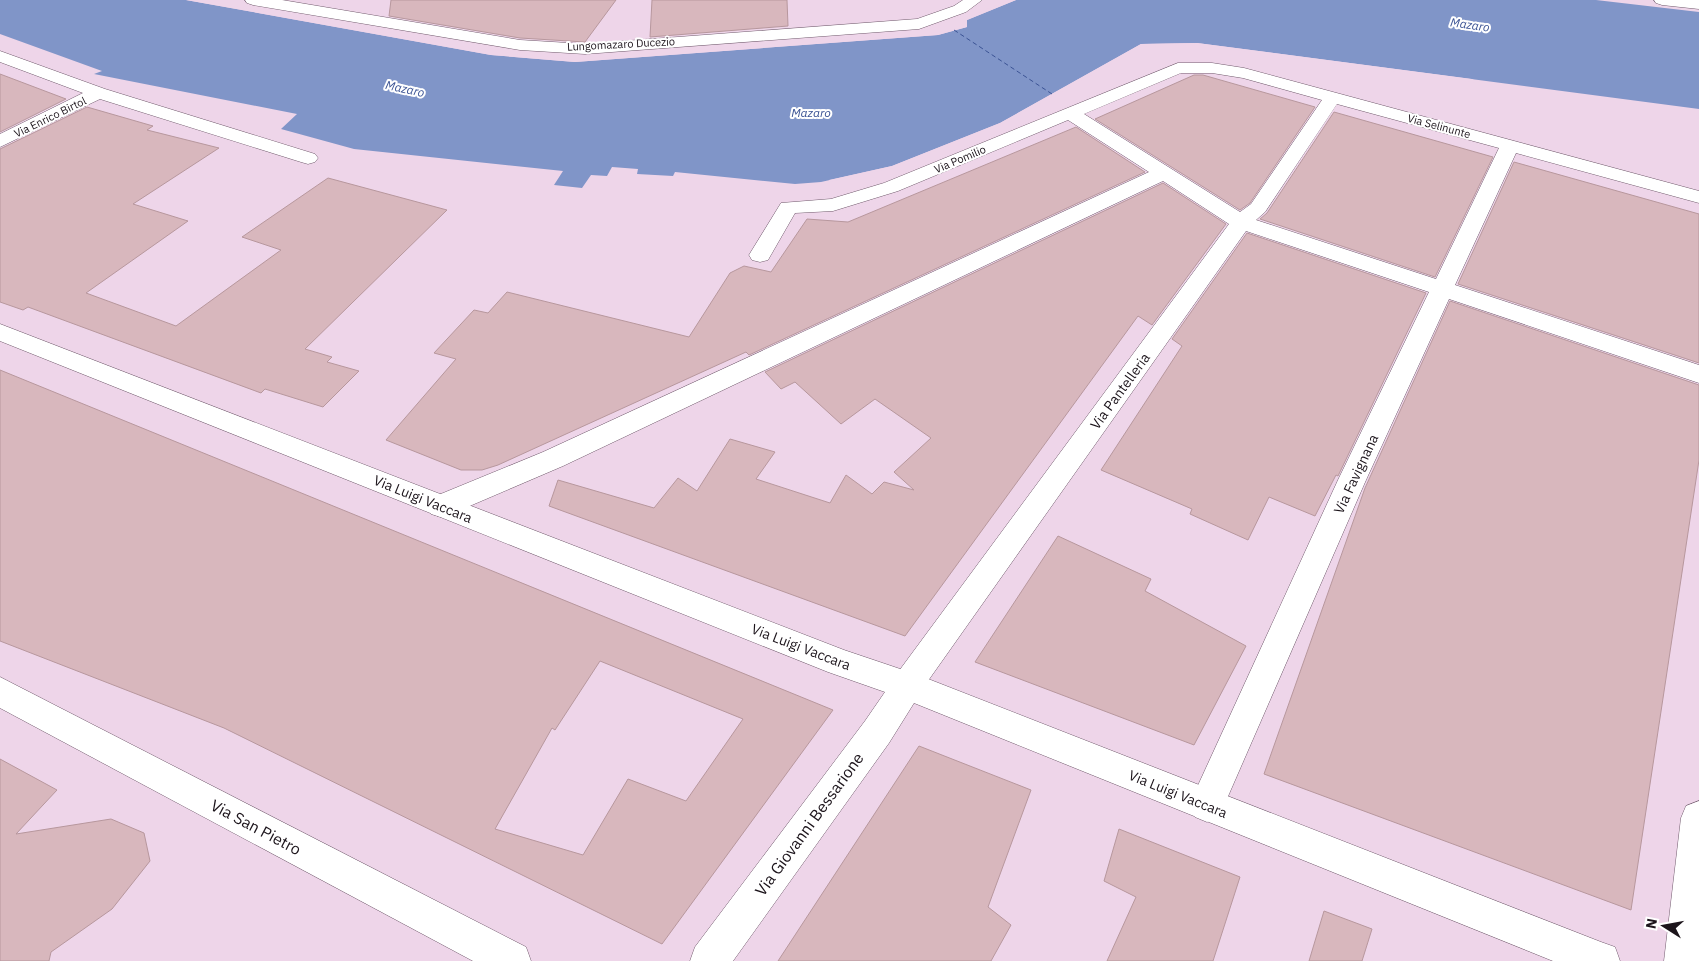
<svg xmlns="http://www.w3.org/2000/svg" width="1699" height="961" font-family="'IBM Plex Sans',sans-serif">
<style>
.water{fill:#8095c8}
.pier{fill:#eed5e9}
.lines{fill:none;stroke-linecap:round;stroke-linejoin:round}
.ferry{stroke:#3b5394;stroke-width:1;stroke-dasharray:4.5 3;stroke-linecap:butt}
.building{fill:#d8b7bd;stroke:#b7979d;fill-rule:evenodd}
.minor-casing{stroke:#715b6d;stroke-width:1}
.secondary-casing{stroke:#715b6d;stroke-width:1}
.minor{fill:#fff;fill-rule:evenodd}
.secondary{fill:#fff;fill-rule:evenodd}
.labels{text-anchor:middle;stroke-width:4;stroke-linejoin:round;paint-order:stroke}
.far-street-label{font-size:11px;fill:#1c141b;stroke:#fff}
.far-water-label{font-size:12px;font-style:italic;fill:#3b5394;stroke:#fff}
.street-label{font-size:14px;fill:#1c141b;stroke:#fff}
.near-street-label{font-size:16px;fill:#1c141b;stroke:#fff}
</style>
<rect width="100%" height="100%" fill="#eed5e9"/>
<path class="water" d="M0,0H186L491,55L575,62L938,35L967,27V20L1016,0H1596L1699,12V109L1197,43L1141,44L1000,123L892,166L821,182L795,184L675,172L673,176L637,174L638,169L612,167L607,176L591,175L582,188L554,185L563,171L354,149L281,129L297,114L94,74L102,71L0,34Z"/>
<g class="pier">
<path d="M186,0H200L491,52L575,59L937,33L965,25L966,18L1009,0H1016L967,20V27L938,35L575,62L491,55Z"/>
<path d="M1197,43L1472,79L1479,83L1197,45L1142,47L1001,125L893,168L830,182L829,180L892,166L1000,123L1141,44Z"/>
</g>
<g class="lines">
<path class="ferry" d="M954,30L1052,94"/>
</g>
<g class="building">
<path d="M391,0H616L585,42L520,38L389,16Z"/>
<path d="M652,0H787L788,26L650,37Z"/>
<path d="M0,74L66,99L0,132Z"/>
<path d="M1194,75H1203L1315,107L1250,203L1240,210L1095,119Z"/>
<path d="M87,107L153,126L147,130L219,148L133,204L188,221L86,293L176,326L281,250L242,237L328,178L447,210L305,349L332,357L327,362L359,371L323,407L265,389L261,393L28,307L23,310L0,302V149Z"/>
<path d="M1334,112L1493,157L1435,277L1260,219L1267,213Z"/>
<path d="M1076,127L1145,172L749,355L746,352L498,465L482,470H461L386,440L456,359L434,353L474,310L488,313L507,292L689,337L730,273L744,266L771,272L807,219L848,222Z"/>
<path d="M1514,162L1699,214V363L1458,284Z"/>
<path d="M1163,183L1226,224L1152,325L1138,316L905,636L549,506L558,480L654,508L678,478L697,491L730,439L775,452L756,479L830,503L846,475L872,494L884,482L914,490L894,472L931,438L875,399L841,424L795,382L781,389L765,372Z"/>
<path d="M1247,233L1426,293L1338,476L1336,475L1315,516L1269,497L1248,540L1190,514L1192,509L1101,470L1182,346L1172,339Z"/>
<path d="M1450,301L1699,385V460L1631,910L1264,774L1365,488Z"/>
<path d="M0,370L833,710L662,944L224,728L0,641ZM600,661L743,719L686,801L628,779L583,855L495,829L552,728L555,730Z"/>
<path d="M1058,536L1151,579L1145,591L1246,646L1194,745L975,662Z"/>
<path d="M919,746L1031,790L988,907L1011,925L991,961H778Z"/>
<path d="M0,759L57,790L16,834L111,819L144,833L150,861L112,909L51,952L49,961H0Z"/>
<path d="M1119,829L1240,877L1213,961H1107L1136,897L1104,881Z"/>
<path d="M1324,911L1372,929L1362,961H1309Z"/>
</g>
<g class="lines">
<g class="minor-casing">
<g id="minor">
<path d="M245,0H282L520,40L585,44L917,19L954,6L963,0H982L966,12L919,29L585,54L520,50L253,5L247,3Z"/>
<path d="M0,51L105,89L315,154L318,158L315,162L308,164L301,162L100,99L0,147V134L83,93L0,62Z"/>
<path d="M1178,63H1212L1244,68L1699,191V203L1516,153L1455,285L1699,365V383L1449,299L1366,480L1219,817L1207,822L1195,817L1189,805L1338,480L1429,292L1246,231L918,695L907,699L896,695L891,685L896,675L1229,224L1163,181L563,466L451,514L441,517L431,514L427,506L431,498L543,452L1149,172L1068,120L898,191L833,211L795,213L768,260L760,262L752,260L749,255L781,203L831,199L884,183ZM1181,73H1212L1243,78L1322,100L1251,204L1240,212L1084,114ZM1337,104L1499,148L1436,279L1256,220L1265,212Z"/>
<path d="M1699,801V961H1664L1681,818L1686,806Z"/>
</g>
</g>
<g class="secondary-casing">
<g id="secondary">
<path d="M1654,0H1699V9L1662,5L1656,3Z"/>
<path d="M0,324L844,650L918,675L1601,942L1615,947L1620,961H1553L914,703L889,743L733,961H690L695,947L865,721L885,692L828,672L0,341Z"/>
<path d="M0,677L526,947L531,961H473L0,708Z"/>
</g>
</g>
<use href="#minor" class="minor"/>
<use href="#secondary" class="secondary"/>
</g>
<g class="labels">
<g class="far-street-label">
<text transform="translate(621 44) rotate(-3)" y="4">Lungomazaro Ducezio</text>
<text transform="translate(50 117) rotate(-26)" y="4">Via Enrico Birtol</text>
<text transform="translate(1439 126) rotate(15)" y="4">Via Selinunte</text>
<text transform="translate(960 159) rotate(-23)" y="4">Via Pomilio</text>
</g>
<g class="far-water-label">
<text transform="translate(1470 25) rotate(8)" y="4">Mazaro</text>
<text transform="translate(405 89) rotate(12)" y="4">Mazaro</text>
<text x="811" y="117">Mazaro</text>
</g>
<g class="street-label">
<text transform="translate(1120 391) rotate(-54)" y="5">Via Pantelleria</text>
<text transform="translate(1356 474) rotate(-65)" y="5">Via Favignana</text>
<text transform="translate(423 499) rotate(22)" y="5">Via Luigi Vaccara</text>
<text transform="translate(801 647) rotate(21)" y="5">Via Luigi Vaccara</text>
<text transform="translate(1178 794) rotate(22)" y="5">Via Luigi Vaccara</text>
</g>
<g class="near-street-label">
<text transform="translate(809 824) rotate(-54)" y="6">Via Giovanni Bessarione</text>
<text transform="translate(256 827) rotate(28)" y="6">Via San Pietro</text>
</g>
</g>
<g transform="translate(1664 926) rotate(281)" stroke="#ffffff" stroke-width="4" paint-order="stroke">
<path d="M0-4L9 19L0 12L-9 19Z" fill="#1c141b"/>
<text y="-8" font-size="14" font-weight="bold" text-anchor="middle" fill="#1c141b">N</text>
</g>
</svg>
